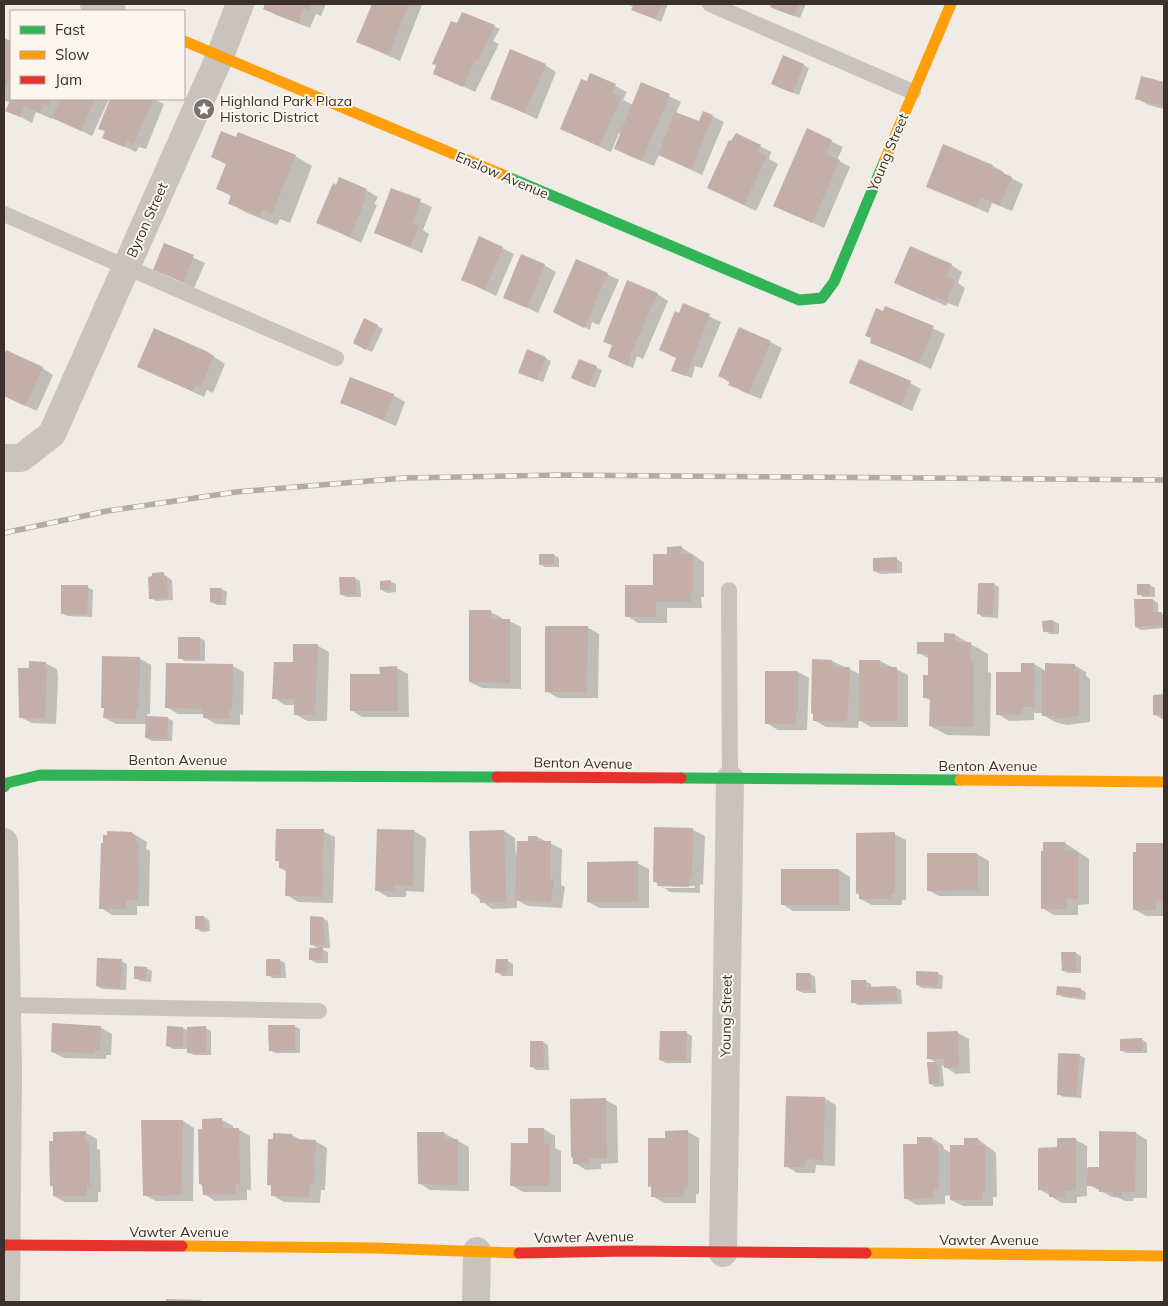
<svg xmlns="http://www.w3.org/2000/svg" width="1168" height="1306" font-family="Mulish,sans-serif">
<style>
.shadow{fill:#0003;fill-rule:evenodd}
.building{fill:#c3afa7}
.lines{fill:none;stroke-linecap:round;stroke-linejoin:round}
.lane{stroke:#c9c3be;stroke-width:16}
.street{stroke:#c9c3be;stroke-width:28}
.fast{stroke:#30b455;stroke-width:11}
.slow{stroke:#ff9f0a;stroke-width:11}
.jam{stroke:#e5322d;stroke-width:11}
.rail-casing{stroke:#b1aca8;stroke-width:5.5}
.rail{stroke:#fbf5ee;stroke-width:4;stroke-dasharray:11;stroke-linecap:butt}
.labels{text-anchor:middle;stroke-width:4;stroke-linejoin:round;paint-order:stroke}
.poi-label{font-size:14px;fill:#3b302b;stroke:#fbf5ee;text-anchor:start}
.street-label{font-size:14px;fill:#3b302b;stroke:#fbf5ee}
</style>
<rect width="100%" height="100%" fill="#f0ebe5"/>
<g class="shadow">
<path d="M267,4H326L321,16L316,14L310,28L276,15L265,9Z"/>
<path d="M373,4L422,5L400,61L358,42Z"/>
<path d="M627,4H668L661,22L638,12L634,7Z"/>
<path d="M773,4H806L800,18L777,10L771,7Z"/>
<path d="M463,13L500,29L493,41L499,44L475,92L434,73Z"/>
<path d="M4,39L11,42V99H109L92,136L53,117L52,119L36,112L32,123L7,110L10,103L4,100Z"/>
<path d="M545,65L556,72L537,119L491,98Z"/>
<path d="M803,65L809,68L799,95L778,87Z"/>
<path d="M1142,78L1164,83V109L1148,105L1137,98Z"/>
<path d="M615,86L627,92L623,100L633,105L669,96L681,102L676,113L699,123L712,116L724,122L702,175L659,155L654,166L627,155L615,148L621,134L619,133L611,152L561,129Z"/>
<path d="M112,99H154L164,104L146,149L139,147L136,152L104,137L106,132L100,128Z"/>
<path d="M831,141L843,147L837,160L850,167L824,228L775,205Z"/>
<path d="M760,146L771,152L769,159L778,164L756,211L709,188Z"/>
<path d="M295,156L312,166L290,223L280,219L277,225L247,213L230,203L232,197L217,188L227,165L213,157Z"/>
<path d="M993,166L1004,172L1003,174L1023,184L1012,211L992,203L988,213L927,187Z"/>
<path d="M392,189L432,207L423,230L429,234L422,253L375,233Z"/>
<path d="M366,190L378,197L374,204L377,205L361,243L318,222Z"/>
<path d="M165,245L205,263L194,288L155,269Z"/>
<path d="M502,248L514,254L496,296L462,279Z"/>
<path d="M544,265L556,272L538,313L505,297Z"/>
<path d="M951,265L962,272L958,283L965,288L958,307L948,303L946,306L896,282Z"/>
<path d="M607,274L619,280L599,325L592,322L590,330L555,311Z"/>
<path d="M657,294L668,301L643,359L637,356L633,368L614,359L613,346L605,341Z"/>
<path d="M684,304L721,322L702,368L695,366L692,378L678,373L677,358L660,349Z"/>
<path d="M886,307L945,334L931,369L871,342Z"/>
<path d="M377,326L383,329L372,352L360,346Z"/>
<path d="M770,342L782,348L761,399L741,391L720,376Z"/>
<path d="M208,353L225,364L213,393L207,390L204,397L139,367Z"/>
<path d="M4,358L42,368L53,375L37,411L4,396Z"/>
<path d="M545,358L551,361L543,382L525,375Z"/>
<path d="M580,360L602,370L595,388L578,381Z"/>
<path d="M850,383H910L921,389L912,411Z"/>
<path d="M393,395L405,402L396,426L342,403Z"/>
<path d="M681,547L704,562V597H701L702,608H667V623H638L627,616L654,586L669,555Z"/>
<path d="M540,555H554L559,558V567H545L540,564Z"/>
<path d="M896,559L902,562V573L880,574L874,571Z"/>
<path d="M163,574L172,580L173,600L156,601L150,598Z"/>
<path d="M341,578H355L360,581L361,597H346L341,594Z"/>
<path d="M390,581L396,584V592L387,593L382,590Z"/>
<path d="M979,584H994L999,587L998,618L983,617L978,614Z"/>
<path d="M1150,585L1155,588V597H1143L1138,594Z"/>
<path d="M87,587L93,590L92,617L67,616L62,613Z"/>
<path d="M222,589L227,592L226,605H217L211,602Z"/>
<path d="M1153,600L1158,603V613L1164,615V628L1141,630L1136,627Z"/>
<path d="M491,612L502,618V621H509L521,627V689L482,688L470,682Z"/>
<path d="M1053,621L1059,624V634H1050L1045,631L1044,622Z"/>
<path d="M587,627L599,634L598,698H558L546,691Z"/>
<path d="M955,635L988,654V672L991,673L990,736L947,735L930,726L931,701L924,697L929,676L930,659L919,653L945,644Z"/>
<path d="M200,638L205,641V661H185L180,658Z"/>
<path d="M318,646L329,652L327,721H307L295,714V705H285L274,698L294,663Z"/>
<path d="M139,658L151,665L150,714H147V717L167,718L173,721L172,741H152L147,738V724H116L105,718V709L103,708Z"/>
<path d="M813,660L832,661L860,674L880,661L908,675V727H871L859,720L858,728L826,727L814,720Z"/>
<path d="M45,663L57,669L58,677L56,724L32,723L20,717L30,669Z"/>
<path d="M1034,664L1046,671L1074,665L1086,672V676L1090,679V722L1067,725L1055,722L1043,715V713H1034V720L1009,721L998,714L1022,673Z"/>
<path d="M233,666L244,672L243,715L240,714V725L216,724L204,717L205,714H178L166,707Z"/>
<path d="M397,668L408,674L409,717H362L351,710L381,676Z"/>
<path d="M798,672L809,678L807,730H778L766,723Z"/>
<path d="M1164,695V720L1155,715L1154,696Z"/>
<path d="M656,828L693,830L705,836L703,885L700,884V893L670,892L654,881ZM660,885L695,886V888H665Z"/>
<path d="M379,830L414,831L426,838L424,892L406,891V897H388L376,890Z"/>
<path d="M323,831L335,837L333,903L298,902L287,895V872L280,868V862L276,860Z"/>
<path d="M504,831L515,838L516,855L537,837L562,849L561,885L565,887L562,908L528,906L517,900V908L492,909L472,893Z"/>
<path d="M132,833L147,842L146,849L150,851L149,906H137V915H112L101,908Z"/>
<path d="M894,834L906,840V900H902V905H872L860,899L858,893Z"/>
<path d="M1065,843L1089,859V904L1078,905V915H1054L1042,908Z"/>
<path d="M1138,844H1164V916H1146L1135,910Z"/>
<path d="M928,854H977L989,861V896H939L928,890Z"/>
<path d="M637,863L649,869V908H600L588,902Z"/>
<path d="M839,870L850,877V911H793L782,904Z"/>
<path d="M204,917L209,920L210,931L202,932L196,928Z"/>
<path d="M323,918L328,921L330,948H320L328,952V963H316L310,959L319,949L311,944Z"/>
<path d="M1076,953L1081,956V973H1068L1063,970Z"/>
<path d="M280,960L285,963L286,978H273L268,975Z"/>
<path d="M121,961L127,964L126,990L102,989L97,986Z"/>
<path d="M508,961L513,964V976H502L497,972Z"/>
<path d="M146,968L152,971L151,982L141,981L135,978Z"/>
<path d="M937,973L943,976L942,989L922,988L917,985Z"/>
<path d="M810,974L815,977L816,993H803L797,990Z"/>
<path d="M865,981L871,984V988L895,987L901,990L902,1004L858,1005L853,1002Z"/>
<path d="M1080,989L1086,992L1085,1000L1063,997L1058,994Z"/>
<path d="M294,1026L300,1029V1053H275L270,1050Z"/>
<path d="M100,1027L112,1034L111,1055H106V1059L64,1058L52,1052Z"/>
<path d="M168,1028H183L188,1031L206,1028L211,1031V1055H194L188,1052V1049H173L167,1046Z"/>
<path d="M687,1033L692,1036L691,1063H666L660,1060Z"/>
<path d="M958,1033L969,1039L970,1073L956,1074L942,1065L944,1086L935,1087L930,1083L937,1063L928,1058Z"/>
<path d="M1141,1039L1147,1043V1053H1126L1121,1050Z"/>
<path d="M543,1042L548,1045L549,1070H536L531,1066Z"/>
<path d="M1079,1055L1085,1058L1081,1098L1064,1097L1058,1094Z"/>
<path d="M824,1098L836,1105L835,1166L816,1165L815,1173H797L786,1166Z"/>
<path d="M606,1100L617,1106L618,1163L601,1164V1169L586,1170L575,1163L572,1157Z"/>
<path d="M222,1120L233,1126V1129H238L250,1136L251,1190H247V1200L215,1201L204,1194V1186L200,1184Z"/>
<path d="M183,1121L194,1128L193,1201H156L144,1195Z"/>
<path d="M544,1129L555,1136V1148L561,1151V1192H523L511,1185L530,1144Z"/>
<path d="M688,1132L699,1138V1194H696V1203H664L652,1196V1187L650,1186L666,1139Z"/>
<path d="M86,1133L97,1139V1149L100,1150L101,1192H98V1202H65L54,1196V1187L51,1186Z"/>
<path d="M444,1133L469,1147V1191L430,1190L419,1183Z"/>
<path d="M1136,1133L1147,1140V1198H1133L1134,1201H1125L1119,1198L1112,1197L1087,1184V1196L1077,1197V1203H1062L1039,1189L1058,1149L1076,1140L1087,1146V1168H1100Z"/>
<path d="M275,1135H292L301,1140L315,1141L327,1148L325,1190H321L320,1203L284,1202L272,1195L273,1187L268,1184Z"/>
<path d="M932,1138L943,1145L944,1149L951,1153L965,1146V1139H978L996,1153L997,1197H993V1206H963L951,1200V1195L945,1196V1204L917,1205L905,1198L919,1145Z"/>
</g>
<g class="building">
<path d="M265,4H312L309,10L304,8L299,23L263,9Z"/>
<path d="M372,4H409L388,55L356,42Z"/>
<path d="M634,4H662L655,19L631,10Z"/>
<path d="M771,4H800L794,16L770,7Z"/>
<path d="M462,12L495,25L478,61L475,60L463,87L433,74L436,65L432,64L451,21L457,23Z"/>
<path d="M4,38L11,41V74L4,92Z"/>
<path d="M510,49L546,64L525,113L490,99Z"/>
<path d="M783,55L804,64L793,93L771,84Z"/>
<path d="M590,73L616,84L612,93L621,97L599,146L560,129L581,79L587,81Z"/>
<path d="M1141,76L1164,82V106L1135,99Z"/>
<path d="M641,82L670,94L642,160L614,149Z"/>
<path d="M11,99H52L49,106L45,104L40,113L24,107L20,117L5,111Z"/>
<path d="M61,99H95L81,131L52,118Z"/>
<path d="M110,99H153L134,144L127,141L124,147L102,138L105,131L98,129Z"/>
<path d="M703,111L713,115L691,169L658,155L675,112L699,121Z"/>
<path d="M807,128L832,140L826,154L840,160L812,223L773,206Z"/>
<path d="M221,131L236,137L238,132L296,155L272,214L262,210L260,216L228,204L231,195L216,189L226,164L211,157Z"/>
<path d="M736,133L761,145L757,152L767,156L744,205L707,188L729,140L731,141Z"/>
<path d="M943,144L993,165L992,168L1012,177L1000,205L980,197L976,207L926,187Z"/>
<path d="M339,177L367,189L363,196L366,197L350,237L316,223L333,183L336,185Z"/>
<path d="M391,188L421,199L412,223L419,226L410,247L374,233Z"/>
<path d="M479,236L503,247L485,290L461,280Z"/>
<path d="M164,243L194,255L183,282L153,270Z"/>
<path d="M910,246L952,264L946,277L955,280L946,301L936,297L935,301L894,283Z"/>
<path d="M521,254L545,264L527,308L503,298Z"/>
<path d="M576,259L608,273L584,328L553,312Z"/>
<path d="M627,280L658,293L631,353L628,366L608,357L612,345L603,342Z"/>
<path d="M683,303L710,314L686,376L671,371L676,358L659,350L675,311L679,313Z"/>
<path d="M885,306L934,326L919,363L870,343L871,338L865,336L876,308L883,311Z"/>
<path d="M364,318L378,325L366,350L353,343Z"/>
<path d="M739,327L771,341L749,393L728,385L730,381L718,376Z"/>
<path d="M154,328L208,352L214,356L201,387L196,385L192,391L137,367Z"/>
<path d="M527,349L546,357L537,380L518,373Z"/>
<path d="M6,350L43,367L25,406L4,396V356Z"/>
<path d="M579,359L597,366L589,386L571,378Z"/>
<path d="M859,359L911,381L901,405L849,383Z"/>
<path d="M350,377L394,394L384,420L340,403Z"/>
<path d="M682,546L681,554H693V592H690L691,602H656V617H625V585H653V554H667V547Z"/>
<path d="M539,554H554V564L539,565Z"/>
<path d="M897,557V571H873V558Z"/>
<path d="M164,572V576H167L168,598L149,599L148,577L152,576V573Z"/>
<path d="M339,577H355L356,594L340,595Z"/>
<path d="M391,580V590H380V581Z"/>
<path d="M978,583H994L993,615L977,614Z"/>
<rect x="1137" y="584" width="13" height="11"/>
<path d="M61,585H88L87,614H61Z"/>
<path d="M210,588H222L221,603L210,602Z"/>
<path d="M1134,599H1153V612H1162V625L1135,627Z"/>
<path d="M469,610H491V619H510V683L469,682Z"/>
<path d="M1053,620L1054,631L1043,632L1042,621Z"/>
<path d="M545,626H588L587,692H545Z"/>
<path d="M944,633L955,634V642H971V662H974L973,727L929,726L930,698H923V675H928V654H917V642H944Z"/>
<rect x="178" y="637" width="22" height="22"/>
<path d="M293,644H318L315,715H294V699H272L274,662H293Z"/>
<path d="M102,656L140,657L139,708H136V719L103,718L104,708H101Z"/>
<path d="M812,659L832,660L833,667H850L847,722L813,721V714L811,713Z"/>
<path d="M859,660H880V667H897V721H859Z"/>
<path d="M29,661L46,662L45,669H47L45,718H19L18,668H29Z"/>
<path d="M166,663L233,664L232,709H229V719L203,718V709L165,708Z"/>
<path d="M1021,663H1034L1035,707H1023L1022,714L996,715V672H1021Z"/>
<path d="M1045,663L1075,664V671H1079V716L1054,719V716H1042V671H1045Z"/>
<path d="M397,666L398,711H350V674H380L379,667Z"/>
<path d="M765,671H798V713H796V724H765Z"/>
<path d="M1164,694V715H1153V695Z"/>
<path d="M146,716L168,717L167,739L145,738Z"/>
<path d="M654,827L693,828L692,879L689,878V887L657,886L658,882H653Z"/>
<path d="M276,829H324L322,897L285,896L286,869L279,868V861H275Z"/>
<path d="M377,829L414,830L413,886L395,885V891H375Z"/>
<path d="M504,830L506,902L480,903L479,893L471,894L469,831Z"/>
<path d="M107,831L132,832V835H135V843H139L138,900H126V909H99L101,843H103V835H107Z"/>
<path d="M895,832V894H891V899H859V893L856,894V833Z"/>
<path d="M528,836H537V841H551L550,879H554L551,902L515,900L517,841H528Z"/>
<path d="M1043,842H1065V851H1078V899H1067V909H1041V851H1043Z"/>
<path d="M1136,843H1164V901H1156V910H1133V852H1136Z"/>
<path d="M927,853H977L978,890L927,891Z"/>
<path d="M638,861V902H587V862Z"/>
<rect x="781" y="869" width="58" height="36"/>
<path d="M195,916H204L205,929H195Z"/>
<path d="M310,916L323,917L325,945H310Z"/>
<rect x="309" y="948" width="14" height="12"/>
<path d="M1061,952H1076V971H1062Z"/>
<path d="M97,958L122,959L120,988L96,986Z"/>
<path d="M266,959H280L281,975L266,976Z"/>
<path d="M496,959H508L507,973H495Z"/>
<path d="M134,966L147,967L146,979H134Z"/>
<path d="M916,971L938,972L937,986L916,985Z"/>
<path d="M796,973H810L811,990H796Z"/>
<path d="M851,980H866V987L896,986L897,1001L851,1003Z"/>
<path d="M1057,986L1081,988L1080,997L1056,995Z"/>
<path d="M52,1023L101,1026L100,1050L95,1049V1053L51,1052Z"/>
<path d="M268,1025H295V1050L269,1051Z"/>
<path d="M167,1026L183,1027V1047L166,1046Z"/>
<path d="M206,1026V1053H187V1027Z"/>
<path d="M660,1031H687L686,1061L659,1060Z"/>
<path d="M958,1031L959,1067L944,1068V1059H927V1032Z"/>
<path d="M1142,1038V1051H1120V1039Z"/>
<path d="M530,1041H543L544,1067H530Z"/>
<path d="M1058,1053L1080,1054L1076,1096L1057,1095Z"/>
<path d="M927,1062H937L939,1083L929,1084Z"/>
<path d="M786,1096L825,1097L823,1160L805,1159L804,1167H784Z"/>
<path d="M606,1098L607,1158H589L590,1163L573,1164V1157H571L570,1099Z"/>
<path d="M222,1118V1128H239L240,1184H235L236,1194L203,1195L202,1184H199L198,1129H202V1119Z"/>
<path d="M141,1120H183L181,1195L143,1196Z"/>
<path d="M528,1128H544V1144L550,1143L549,1186H510L511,1143H528Z"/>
<path d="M688,1130V1188H684V1197H651V1186L648,1187V1138H665V1131Z"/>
<path d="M86,1131V1142H89L90,1186H87V1196H53V1186H50L49,1141H53V1132Z"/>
<path d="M1099,1131L1136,1132L1135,1192H1122V1196H1113V1192H1099V1186H1087L1088,1167H1099Z"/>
<path d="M417,1132H444V1139H458V1185L418,1184Z"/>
<path d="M273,1133L292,1134V1139L316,1140L314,1184H310L309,1197L271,1196V1185H267L268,1139H273Z"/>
<path d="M917,1137H932L933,1145H938L939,1189L934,1190V1198L904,1199L903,1144H917Z"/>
<path d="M964,1138H978L979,1145H985V1191H982V1200H950V1145H964Z"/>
<path d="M1057,1138H1076V1191H1065V1197H1049V1190H1038V1148L1057,1147Z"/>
<path d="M166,1299L201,1300L200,1302H166Z"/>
</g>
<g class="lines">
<g class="lane">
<path d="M710,4L913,92"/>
<path d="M4,214L336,358"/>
<path d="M729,590L730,779"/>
<path d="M7,1005L319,1011"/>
</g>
<g class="street">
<path d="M94,4L112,11"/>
<path d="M4,458H21L52,434L220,56L240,4"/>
<path d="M4,842L8,1071L6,1302"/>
<path d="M723,1253L730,779"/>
<path d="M476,1302L477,1251"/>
</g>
<g class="fast">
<path d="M508,177L799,300L822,298L834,282L884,162"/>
<path d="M681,778L960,780"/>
<path d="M4,787L7,783L40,775L497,777"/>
</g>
<g class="slow">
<path d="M184,41L508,177"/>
<path d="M884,162L951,4"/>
<path d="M960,780L1164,782"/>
<path d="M182,1246L375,1248L519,1253"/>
<path d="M866,1253L1164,1256"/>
</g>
<g class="jam">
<path d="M497,777L681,778"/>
<path d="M4,1245L182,1246"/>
<path d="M519,1253L627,1251L866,1253"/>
</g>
<g class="rail-casing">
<path id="rail" d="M4,533L107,511L236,492L405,478L557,475L1164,480"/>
</g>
<use href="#rail" class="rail"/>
</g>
<defs>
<g id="sight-disc" transform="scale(1.125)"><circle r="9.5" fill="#7a716c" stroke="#fbf5ee"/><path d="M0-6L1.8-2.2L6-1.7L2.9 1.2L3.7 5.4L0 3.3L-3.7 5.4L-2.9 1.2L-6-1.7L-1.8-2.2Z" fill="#fff"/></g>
</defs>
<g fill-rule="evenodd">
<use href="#sight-disc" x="204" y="109"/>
</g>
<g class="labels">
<g class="poi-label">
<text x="220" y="106">Highland Park Plaza<tspan x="220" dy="16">Historic District</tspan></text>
</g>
<g class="street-label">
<text transform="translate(888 152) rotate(-67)" y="5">Young Street</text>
<text transform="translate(502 175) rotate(23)" y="5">Enslow Avenue</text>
<text transform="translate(147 220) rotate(-66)" y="5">Byron Street</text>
<text x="178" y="765">Benton Avenue</text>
<text transform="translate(583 763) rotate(1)" y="5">Benton Avenue</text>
<text x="988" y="771">Benton Avenue</text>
<text transform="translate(726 1016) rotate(-89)" y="5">Young Street</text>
<text x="179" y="1237">Vawter Avenue</text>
<text transform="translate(584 1237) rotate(-1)" y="5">Vawter Avenue</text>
<text x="989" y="1245">Vawter Avenue</text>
</g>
</g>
<rect width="1168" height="1306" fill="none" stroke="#3b302b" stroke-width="10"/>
<rect x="10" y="10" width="175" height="90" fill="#fbf5ee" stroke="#aea6a0"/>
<rect x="20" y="26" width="25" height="8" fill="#30b455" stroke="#aea6a0"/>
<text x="55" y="35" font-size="15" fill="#3b302b">Fast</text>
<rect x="20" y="51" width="25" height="8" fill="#ff9f0a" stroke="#aea6a0"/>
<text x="55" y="60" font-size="15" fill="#3b302b">Slow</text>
<rect x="20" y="76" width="25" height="8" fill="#e5322d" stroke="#aea6a0"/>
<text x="55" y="85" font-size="15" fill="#3b302b">Jam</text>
</svg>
